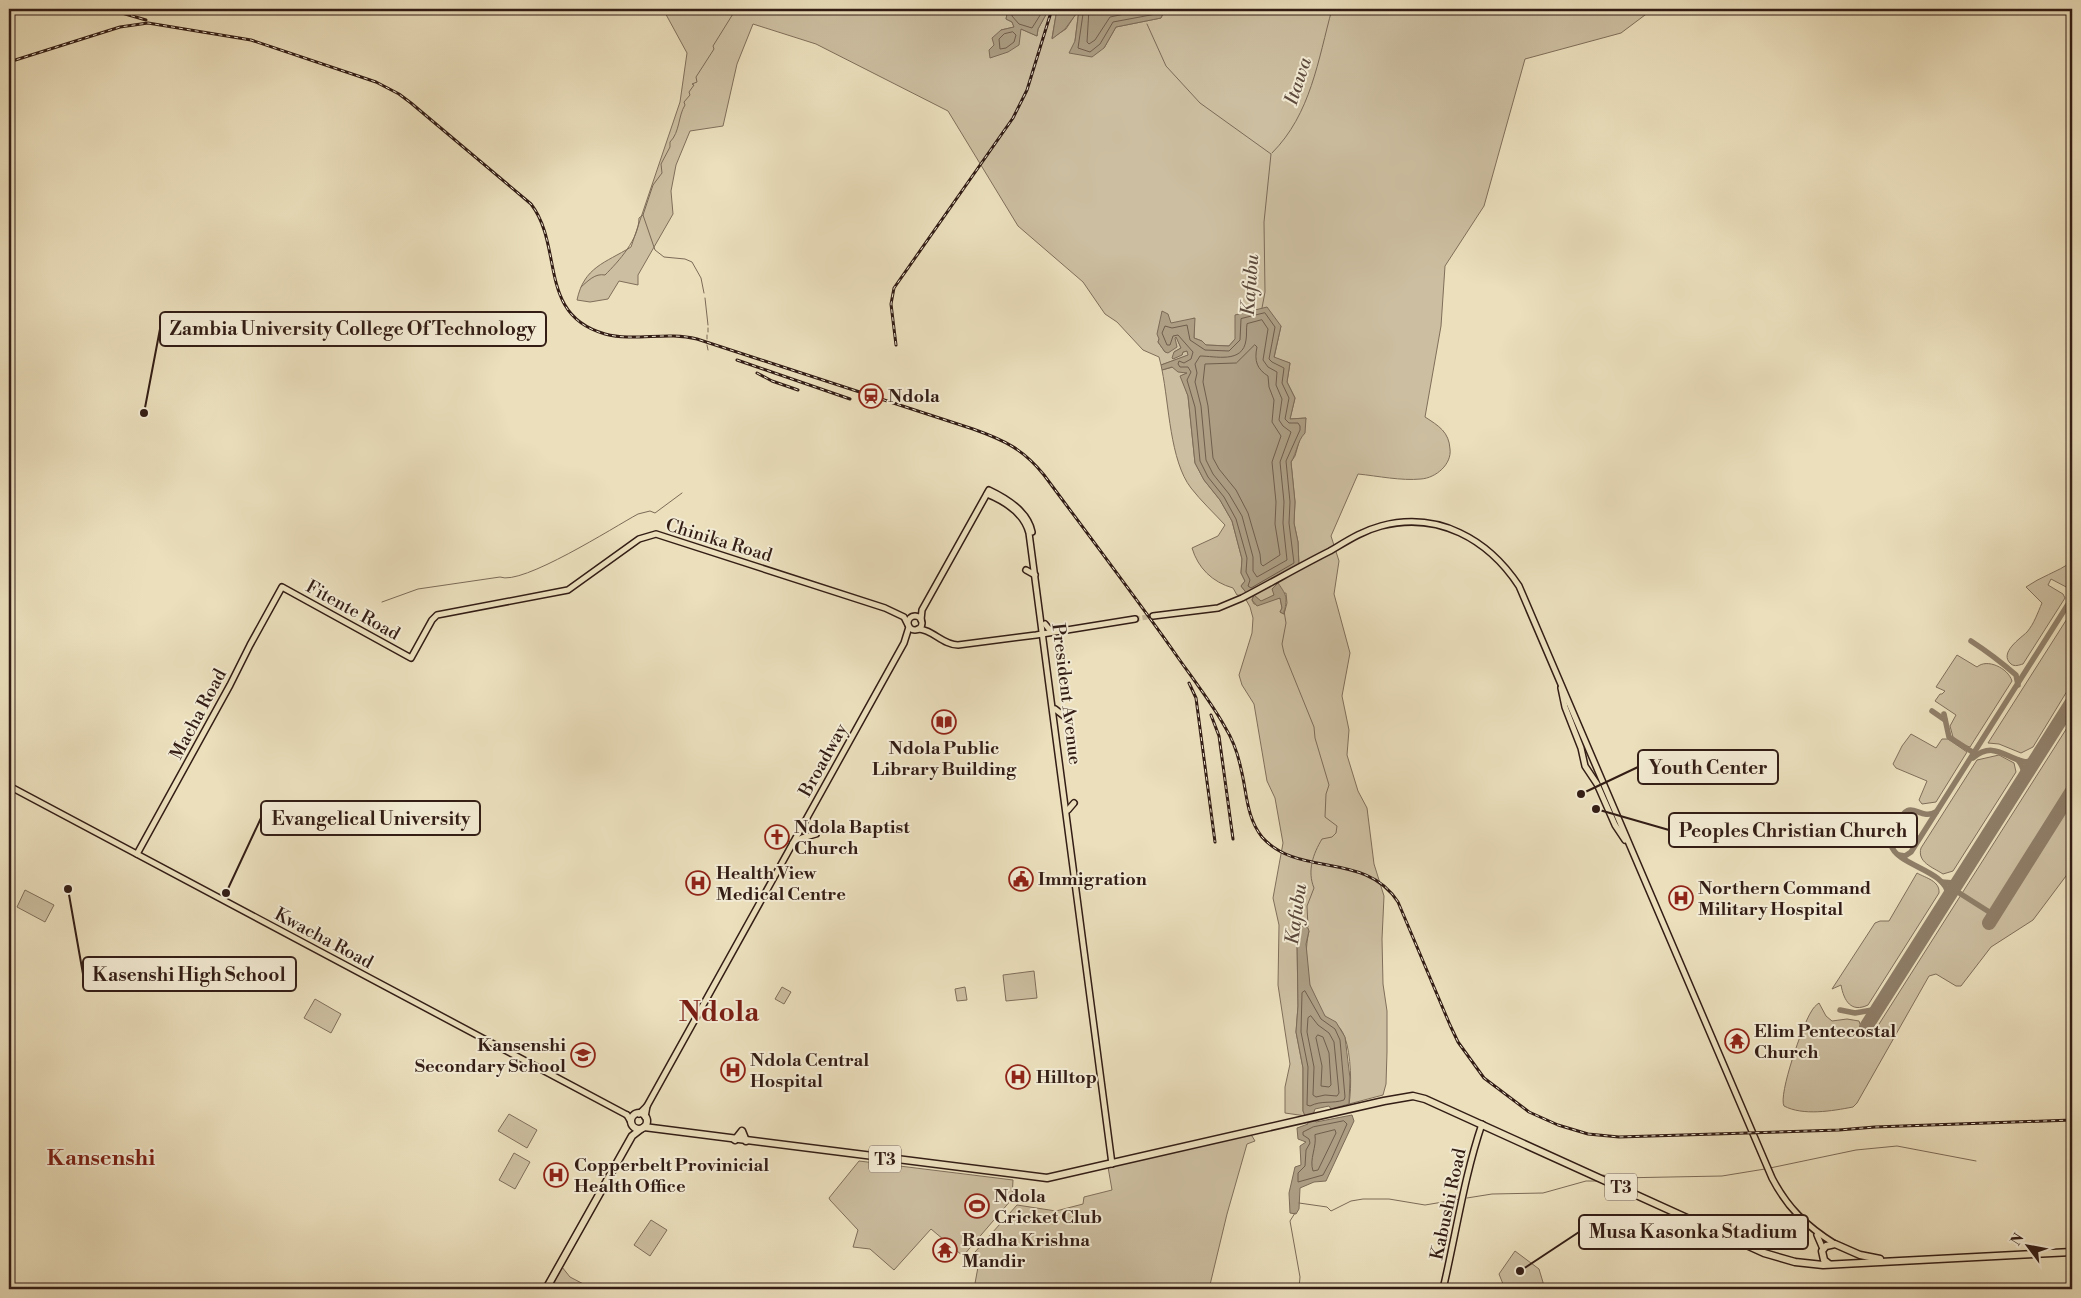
<svg xmlns="http://www.w3.org/2000/svg" width="2081" height="1298" font-family="'Libre Bodoni',serif">
<style>
.green{fill:#ccbea0;stroke:#806e5a;fill-rule:evenodd}
.water{fill:#ac9d83;stroke:#7c6a57}
.lines{fill:none;stroke-linecap:round;stroke-linejoin:round}
.shore{stroke:#705d4c;stroke-width:1}
.stream{stroke:#7c6a57;stroke-width:1}
.taxiway{stroke:#8f7e68;stroke-width:5.5}
.runway{stroke:#8f7e68;stroke-width:14}
.major-tunnel{stroke:#c6b89b;stroke-width:5;stroke-dasharray:5 2.5;stroke-linecap:butt}
.major-casing{stroke:#331d15;stroke-width:8}
.highway-casing{stroke:#331d15;stroke-width:9}
.major{stroke:#ebdfbc;stroke-width:5}
.highway{stroke:#ebdfbc;stroke-width:6}
.rail-casing{stroke:#331d15;stroke-width:3}
.rail{stroke:#f2ead3;stroke-width:1;stroke-dasharray:4;stroke-linecap:butt}
.labels{text-anchor:middle;stroke-width:4;stroke-linejoin:round;paint-order:stroke}
.shield{fill:#f2ead3;stroke:#6c5a4e;stroke-width:1}
.shield-label{font-size:16px;font-weight:bold;fill:#331d15}
.poi-label{font-size:18px;font-weight:bold;fill:#331d15;stroke:#f2ead3;text-anchor:start}
.street-label{font-size:18px;fill:#331d15;stroke:#f2ead3}
.water-label{font-size:19px;font-style:italic;fill:#5d4a3c;stroke:#f2ead3}
.district-label{font-size:22px;font-weight:bold;fill:#7a1f14;stroke:#f2ead3}
.town-label{font-size:28px;font-weight:bold;fill:#7a1f14;stroke:#f2ead3}
.leader{fill:none;stroke:#331d15;stroke-width:2}
.callout-dot{fill:#331d15;stroke:#f2ead3;stroke-width:2}
.callout{fill:#f2ead3;stroke:#331d15;stroke-width:2}
.callout-label{font-size:19px;text-anchor:middle;font-weight:bold;fill:#331d15}
</style>
<rect width="100%" height="100%" fill="#ebdfbc"/>
<filter id="stains"><feTurbulence type="fractalNoise" baseFrequency=".004" numOctaves="4"/><feColorMatrix values="0 0 0 0 .2 0 0 0 0 .09 0 0 0 0 .02 0 0 0 .5 -.17"/></filter>
<radialGradient id="worn" r=".72"><stop offset=".6" stop-color="#630" stop-opacity="0"/><stop offset="1" stop-color="#630" stop-opacity=".3"/></radialGradient>
<g class="green">
<path d="M663,9H1008L1006,19L1012,22L1014,27L1001,30L1021,29L1037,36L1038,29L1049,9H1057L1052,38L1066,29L1079,9L1075,41L1104,48L1116,27L1161,18L1165,9H1653L1621,33L1525,59L1484,206L1445,266L1441,326L1425,417C1439,426 1449,432 1450,449C1452,464 1436,478 1421,479C1401,481 1378,476 1358,474L1331,536L1339,561L1334,594L1350,653L1342,696L1349,730L1347,755L1358,791L1367,808L1374,864L1384,896L1382,939L1383,984L1387,1011V1052L1386,1084L1383,1095L1349,1104C1352,1087 1351,1054 1345,1038C1340,1023 1333,1025 1325,1016C1306,994 1303,957 1309,931L1300,928L1297,940L1298,1006L1296,1032L1303,1068V1111L1306,1116L1285,1113V1087L1290,1064L1278,985L1279,925L1273,898L1283,843L1275,798L1267,781L1254,704L1242,685L1239,675L1252,633L1253,618L1250,607L1244,596L1237,595L1233,588C1212,582 1198,568 1192,548L1218,536L1225,525C1214,513 1201,501 1191,488C1170,461 1169,404 1162,370L1173,367L1187,373L1181,376L1188,396L1195,463L1204,480L1220,500L1232,521L1242,559L1241,573L1245,581L1241,586L1248,595L1299,567L1298,542L1294,523L1295,502L1291,462L1295,456L1306,418L1290,419L1295,398L1287,382L1290,363L1274,358L1281,326L1235,339L1229,346L1206,345L1202,341L1194,338V318L1159,339L1158,342L1165,352L1176,336L1181,348L1174,352L1182,355L1183,352L1187,351L1189,355L1161,365L1159,357L1143,350L1117,322L1105,314L1083,282L1018,226L948,111L816,44L753,24L737,64L723,126L690,131L676,165L671,191L673,214L638,275V285L619,281L608,299L590,302L577,300C584,267 605,263 631,247L680,102L687,53ZM1286,593L1287,603L1284,614L1280,612L1282,608L1280,598C1270,599 1265,605 1254,604L1252,600L1254,595L1261,602L1274,595Z"/>
<path d="M2072,562V588L2070,589L2051,579L2048,585L2063,594L2065,598L2023,664C2019,665 2015,667 2011,664C1998,653 2021,638 2027,632C2034,624 2038,612 2042,603L2026,587C2040,577 2057,572 2072,562Z"/>
<path d="M2072,611V683L2033,747L2021,753L1999,744L1988,743Z"/>
<path d="M1957,655L1977,667C1987,658 2008,668 2012,681L1970,747L1963,745L1953,737L1950,726L1956,715L1935,701L1940,694H1942L1945,691L1936,687Z"/>
<path d="M2072,720V868L2033,920L1991,947L1961,986H1956L1936,974L1929,976L1857,1103L1853,1107C1832,1111 1803,1116 1784,1106C1778,1095 1803,1024 1811,1012C1813,1008 1816,1005 1819,1003L1826,1016L1832,1021L1847,1019L1859,1021L1860,1024L1874,1032Z"/>
<path d="M1911,734L1936,748L1942,739H1948L1967,752L1936,802L1922,804L1919,800L1927,781L1896,768L1893,764L1902,746Z"/>
<path d="M1999,755L2014,763L2016,772L1953,871L1943,874C1932,867 1917,862 1921,848L1977,760Z"/>
<path d="M1917,873C1926,878 1940,881 1939,893L1868,1005C1851,1013 1844,1001 1841,985L1832,989L1875,923L1880,921H1889Z"/>
<path d="M25,890L54,905L45,922L17,907Z"/>
<path d="M1034,971L1037,998L1006,1001L1003,975Z"/>
<path d="M782,987L791,992L784,1004L775,999Z"/>
<path d="M965,987L967,1000L957,1001L955,989Z"/>
<path d="M315,999L341,1014L331,1033L304,1018Z"/>
<path d="M509,1114L537,1130L527,1148L498,1131Z"/>
<path d="M1250,1135L1252,1136L1255,1141L1247,1144L1227,1214L1209,1289H974L978,1267L975,1252L1017,1205L1056,1211L1083,1204L1084,1197L1112,1190L1108,1167Z"/>
<path d="M514,1153L530,1162L515,1189L499,1180Z"/>
<path d="M859,1161L1013,1180L1012,1199L963,1256L931,1229L894,1270L870,1249L853,1247L858,1230L830,1200L829,1198Z"/>
<path d="M651,1220L667,1230L650,1256L634,1245Z"/>
<path d="M1515,1251L1539,1269L1545,1289H1505L1499,1274Z"/>
<path d="M562,1267L570,1277L593,1289H550Z"/>
</g>
<g class="water">
<path d="M1008,9H1049L1038,29L1037,36L1021,29L1019,45L1008,52L990,58L989,50L994,45L992,38L1001,30L1014,27L1012,22L1006,19Z"/>
<path d="M1057,9H1165L1161,18L1116,27L1104,48L1092,57L1069,53L1075,41L1079,10L1065,29L1052,39Z"/>
<path d="M1267,307L1281,326L1274,357L1290,363L1287,382L1295,398L1290,419L1306,418L1305,433C1297,441 1297,453 1291,462L1295,502L1294,523L1298,542L1299,567L1248,595L1241,586L1245,581L1241,573L1242,559L1232,521L1220,500L1204,480L1195,463L1188,396L1180,376L1187,373L1178,372L1172,367L1162,370L1161,365L1188,355L1187,351L1183,352L1182,355L1173,359L1172,358L1174,352L1181,348L1176,337L1175,338L1177,347L1168,353L1165,352L1158,342L1159,339L1157,334L1162,311L1168,314L1171,323L1195,318L1194,338L1202,341L1206,345L1229,346L1235,339V315Z"/>
<path d="M1278,583C1288,597 1287,598 1284,614L1280,612L1282,608L1280,598L1257,606L1252,600L1254,595L1261,601L1274,595L1272,589Z"/>
<path d="M1302,926L1308,928L1309,931L1306,944L1310,985L1325,1016L1336,1022L1345,1037L1350,1078L1349,1104L1331,1109L1329,1106L1315,1109L1313,1115L1316,1122L1352,1115L1354,1121L1326,1181L1314,1182L1300,1188L1299,1209L1296,1214L1290,1213L1289,1193L1295,1167L1301,1165L1300,1146L1306,1142L1298,1139L1297,1128L1308,1124L1303,1111V1068L1296,1032L1298,1006L1297,940L1299,931Z"/>
</g>
<g class="lines">
<g class="shore">
<path d="M1012,9V16L1019,24L1032,28L1044,9"/>
<path d="M1081,9L1083,14L1078,48L1090,52L1100,44L1113,22L1156,14L1159,9"/>
<path d="M1089,9L1087,42L1089,44L1095,40L1110,17L1149,9"/>
<path d="M1013,32L1016,35L1014,42L1006,48L1000,49L999,39L1004,34Z"/>
<path d="M1265,313L1275,327L1269,359L1272,362L1284,368L1282,383L1289,398L1285,419L1289,423H1298L1300,426V430L1286,461L1290,502L1289,523L1294,563L1251,588L1248,586L1250,580L1246,572L1247,558L1236,519L1224,497L1208,477L1200,461L1195,407L1187,380L1191,372L1188,367H1180L1178,364L1179,361L1184,363L1191,359L1193,352L1178,335L1173,336L1170,345H1167L1162,333L1165,326L1172,328L1187,325L1190,340L1205,350L1229,351L1240,340L1241,319Z"/>
<path d="M1262,320L1268,329L1263,360L1268,367L1277,372L1276,385L1282,399L1279,420L1283,426L1291,432L1280,462L1284,502L1283,523L1287,560L1257,577L1253,571V557L1242,516L1229,494L1213,474L1206,460L1201,406L1195,382L1197,373L1195,364L1200,356C1215,356 1243,364 1246,340C1247,335 1246,329 1247,324Z"/>
<path d="M1255,345L1257,347C1254,361 1257,369 1268,376L1269,387L1274,400L1272,422L1281,436L1272,462L1276,502L1275,524L1280,555L1263,566L1261,564L1260,554L1248,513L1236,490L1219,469L1213,458L1208,406L1203,382L1205,364L1236,363Z"/>
<path d="M1305,991L1321,1019L1335,1029L1340,1040L1345,1097L1344,1100C1332,1104 1322,1100 1310,1106L1307,1105L1308,1067L1301,1032L1302,993Z"/>
<path d="M1311,1016L1318,1025L1329,1033L1334,1042L1339,1093L1337,1096L1325,1095L1316,1097L1313,1095L1314,1067L1307,1032L1308,1018Z"/>
<path d="M1318,1035L1323,1037L1329,1053L1331,1085L1329,1087L1321,1086L1322,1066L1316,1038Z"/>
<path d="M1344,1121L1347,1124L1331,1160L1323,1175L1298,1182V1173L1305,1166L1306,1150L1310,1143L1309,1139L1303,1135V1132L1313,1127Z"/>
<path d="M1335,1130L1336,1133L1318,1170L1313,1171C1309,1159 1317,1147 1315,1135Z"/>
</g>
<g class="stream">
<path d="M1147,24L1166,66L1200,103L1271,154L1264,222L1265,292L1262,308"/>
<path d="M1272,153C1311,114 1318,60 1332,9"/>
<path d="M581,287C588,281 595,273 605,275C619,261 639,239 639,218L643,215"/>
<path d="M704,293L701,278L692,262L685,259L664,257L655,250L643,215L653,185L662,173L661,164L670,147V142C680,132 678,116 685,105L684,102L690,95L689,92L694,85L692,84L697,82L696,77L714,49L713,46L736,9"/>
<path d="M705,298L708,325"/>
<path d="M708,332V328"/>
<path d="M707,339V335"/>
<path d="M707,345L708,350"/>
<path d="M382,602L418,589L500,577C522,586 614,527 638,514L650,511L655,513L682,493"/>
<path d="M1284,611L1286,623L1282,644L1284,653L1314,727L1315,738L1329,785L1326,794L1325,817L1337,826L1336,833L1332,837L1322,839C1313,854 1307,871 1314,888L1307,906L1308,927"/>
<path d="M1770,1168L1856,1150L1897,1146L1976,1161"/>
<path d="M1603,1175L1618,1178L1722,1176L1765,1169"/>
<path d="M1467,1198L1492,1194L1543,1193L1586,1181H1599"/>
<path d="M1299,1203L1327,1207L1331,1211L1351,1201L1363,1199H1389L1425,1205L1461,1199"/>
<path d="M1295,1213L1290,1221L1300,1277L1299,1289"/>
</g>
<g class="taxiway">
<path d="M1971,641C1988,652 2001,662 2016,675L2018,685"/>
<path d="M1932,711L1945,720"/>
<path d="M1944,714L1949,737L1974,753"/>
<path d="M1973,758C1994,740 2006,759 2026,762L2034,760L2039,755"/>
<path d="M2018,760C2025,769 2025,775 2020,784"/>
<path d="M1936,812C1918,822 1910,794 1897,825C1894,832 1891,838 1891,845C1897,866 1946,870 1948,895L1943,905"/>
<path d="M1899,855L1905,856L1911,852L2072,598"/>
<path d="M1942,882L1954,883L1964,873"/>
<path d="M1953,889L1994,915"/>
<path d="M1840,1010L1855,1013L1878,1009"/>
</g>
<g class="runway">
<path d="M1989,923L2072,791"/>
<path d="M1866,1027L2072,702"/>
</g>
<path class="major-tunnel" d="M1135,619L1153,616"/>
<g class="major-casing">
<g id="major">
<path d="M987,494C1004,501 1024,513 1029,533L1112,1164"/>
<path d="M1026,570L1035,575"/>
<path d="M1153,616L1218,608L1242,598C1271,583 1300,566 1330,551C1347,541 1362,531 1381,526C1438,511 1488,539 1519,586L1772,1178C1787,1207 1806,1226 1835,1244"/>
<circle cx="915" cy="623" r="7"/>
<path d="M921,620L922,610L989,490C1006,498 1028,511 1032,532"/>
<path d="M1045,624L1049,629L1053,630"/>
<path d="M918,629C932,629 943,645 958,645L1036,635L1135,619"/>
<path d="M1561,688L1565,707L1581,748L1585,766L1597,784L1615,825L1625,840"/>
<path d="M1055,709L1064,716"/>
<path d="M9,786L627,1115"/>
<path d="M1068,810L1074,803"/>
<path d="M793,843L802,838L816,834"/>
<path d="M137,854L230,685L250,645L282,587L411,658L432,620L437,615L568,590L639,539L656,534L885,608L904,617L908,625"/>
<path d="M639,1114L647,1106"/>
<path d="M627,1115L631,1122"/>
<path d="M645,1117L647,1106L904,643L909,627"/>
<path d="M1817,1235L1823,1249"/>
<path d="M1443,1289C1456,1234 1464,1177 1482,1124"/>
</g>
</g>
<g class="highway-casing">
<g id="highway">
<circle cx="639" cy="1121" r="8"/>
<path d="M644,1127L1047,1178L1384,1101L1413,1096L1425,1099L1764,1253L1795,1262L1823,1265L2072,1252"/>
<path d="M735,1140L742,1131L746,1141"/>
<path d="M1829,1264L1824,1260L1822,1251L1826,1246L1835,1244L1860,1255L1880,1259"/>
<path d="M546,1289L632,1136L641,1129"/>
</g>
</g>
<use href="#major" class="major"/>
<use href="#highway" class="highway"/>
<g class="rail-casing">
<g id="rail">
<path d="M108,9L146,20"/>
<path d="M9,62L120,27L148,23L251,40L376,82L399,94L411,103L531,204C564,247 537,315 605,334C635,342 666,331 697,339L973,429C1004,440 1023,449 1044,475C1087,533 1130,590 1172,649C1189,674 1210,700 1225,727C1233,740 1238,754 1241,769C1247,792 1246,817 1262,837C1298,878 1366,851 1398,902L1450,1025L1458,1042L1484,1078L1529,1112L1558,1125L1588,1134L1619,1137L1839,1130L1875,1127L2072,1120"/>
<path d="M896,345L891,304L894,288L1013,118L1027,90L1052,9"/>
<path d="M737,360L850,399"/>
<path d="M757,373L772,381L798,390"/>
<path d="M1189,683L1196,698L1215,842"/>
<path d="M1211,715L1219,736L1233,839"/>
</g>
</g>
<use href="#rail" class="rail"/>
</g>
<defs>
<g id="station-ring" transform="scale(1.25)"><circle r="9.5" fill="#f2ead3" stroke="#8f2418" stroke-width="1.5"/><path d="M-3-6H3Q5-6 5-4V2Q5 4 3 4L4.5 6H3L1.5 4h-3L-3 6H-4.5L-3 4Q-5 4-5 2V-4Q-5-6-3-6ZM-3.5-4v3h7v-3ZM-3.5 1v1.5H-2V1ZM2 1v1.5H3.5V1Z" fill="#8f2418"/></g>
<g id="library-ring" transform="scale(1.25)"><circle r="9.5" fill="#f2ead3" stroke="#8f2418" stroke-width="1.5"/><path d="M-6-4Q-3-5.5-.7-3.5V5Q-3 3-6 4ZM6-4Q3-5.5 .7-3.5V5Q3 3 6 4Z" fill="#8f2418"/></g>
<g id="church-ring" transform="scale(1.25)"><circle r="9.5" fill="#f2ead3" stroke="#8f2418" stroke-width="1.5"/><path d="M-1.2-6h2.4v3.5h3.3v2.4h-3.3V6h-2.4V-.1h-3.3v-2.4h3.3Z" fill="#8f2418"/></g>
<g id="civic-ring" transform="scale(1.25)"><circle r="9.5" fill="#f2ead3" stroke="#8f2418" stroke-width="1.5"/><path d="M-.6-6.5H3V-4.5H.6V-3L4-1V1h2V6H-6V1h2V-1L-.6-3ZM-1.2 2.5V6h2.4V2.5Z" fill="#8f2418"/></g>
<g id="hospital-ring" transform="scale(1.25)"><circle r="9.5" fill="#f2ead3" stroke="#8f2418" stroke-width="1.5"/><path d="M-5-5h3v3.5h4V-5h3V5h-3V1.5h-4V5h-3Z" fill="#8f2418"/></g>
<g id="temple-ring" transform="scale(1.25)"><circle r="9.5" fill="#f2ead3" stroke="#8f2418" stroke-width="1.5"/><path d="M0-6L5-2H3V0L6.5 2.5H4V6H1.5V3h-3V6H-4V2.5H-6.5L-3 0V-2H-5Z" fill="#8f2418"/></g>
<g id="school-ring" transform="scale(1.25)"><circle r="9.5" fill="#f2ead3" stroke="#8f2418" stroke-width="1.5"/><path d="M0-5L7-2L0 1L-7-2ZM-4 1L0 2.5L4 1V4Q0 6-4 4Z" fill="#8f2418"/></g>
<g id="stadium-ring" transform="scale(1.25)"><circle r="9.5" fill="#f2ead3" stroke="#8f2418" stroke-width="1.5"/><path d="M0-5a6.5 5 0 1 0 0 10a6.5 5 0 1 0 0-10ZM-3.5-1.8h7v3.6h-7Z" fill="#8f2418"/></g>
</defs>
<g fill-rule="evenodd">
<use href="#station-ring" x="871" y="396"/>
<use href="#library-ring" x="944" y="722"/>
<use href="#church-ring" x="777" y="837"/>
<use href="#civic-ring" x="1021" y="879"/>
<use href="#hospital-ring" x="698" y="883"/>
<use href="#hospital-ring" x="1681" y="898"/>
<use href="#temple-ring" x="1737" y="1041"/>
<use href="#school-ring" x="583" y="1055"/>
<use href="#hospital-ring" x="733" y="1070"/>
<use href="#hospital-ring" x="1018" y="1077"/>
<use href="#hospital-ring" x="556" y="1175"/>
<use href="#stadium-ring" x="977" y="1206"/>
<use href="#temple-ring" x="945" y="1250"/>
</g>
<g class="labels">
<g class="shield">
<rect x="869" y="1145.5" width="32" height="27" rx="4"/>
<rect x="1605" y="1173.5" width="32" height="27" rx="4"/>
</g>
<g class="shield-label">
<text x="885" y="1165">T3</text>
<text x="1621" y="1193">T3</text>
</g>
<g class="poi-label">
<text x="888" y="402">Ndola</text>
<text x="944" y="754" text-anchor="middle">Ndola Public<tspan x="944" dy="21">Library Building</tspan></text>
<text x="794" y="833">Ndola Baptist<tspan x="794" dy="21">Church</tspan></text>
<text x="716" y="879">Health View<tspan x="716" dy="21">Medical Centre</tspan></text>
<text x="1038" y="885">Immigration</text>
<text x="1698" y="894">Northern Command<tspan x="1698" dy="21">Military Hospital</tspan></text>
<text x="1754" y="1037">Elim Pentecostal<tspan x="1754" dy="21">Church</tspan></text>
<text x="566" y="1051" text-anchor="end">Kansenshi<tspan x="566" dy="21">Secondary School</tspan></text>
<text x="750" y="1066">Ndola Central<tspan x="750" dy="21">Hospital</tspan></text>
<text x="1036" y="1083">Hilltop</text>
<text x="574" y="1171">Copperbelt Provinicial<tspan x="574" dy="21">Health Office</tspan></text>
<text x="994" y="1202">Ndola<tspan x="994" dy="21">Cricket Club</tspan></text>
<text x="962" y="1246">Radha Krishna<tspan x="962" dy="21">Mandir</tspan></text>
</g>
<g class="street-label">
<text transform="translate(719 540) rotate(17)" y="6">Chinika Road</text>
<text transform="translate(353 610) rotate(29)" y="6">Fitente Road</text>
<text transform="translate(1067 694) rotate(83)" y="6">President Avenue</text>
<text transform="translate(198 714) rotate(-62)" y="6">Macha Road</text>
<text transform="translate(823 760) rotate(-61)" y="6">Broadway</text>
<text transform="translate(324 938) rotate(28)" y="6">Kwacha Road</text>
<text transform="translate(1448 1204) rotate(-78)" y="6">Kabushi Road</text>
</g>
<g class="water-label">
<text transform="translate(1297 81) rotate(-72)" y="7">Itawa</text>
<text transform="translate(1249 285) rotate(-86)" y="7">Kafubu</text>
<text transform="translate(1295 914) rotate(-82)" y="7">Kafubu</text>
</g>
<g class="district-label">
<text x="101" y="1165">Kansenshi</text>
</g>
<g class="town-label">
<text x="719" y="1021">Ndola</text>
</g>
</g>
<path class="leader" d="M144 413L160 329M1581 794L1638 767M226 893L261 818M1596 809L1669 830M68 889L83 974M1520 1271L1579 1232"/>
<g class="callout-dot">
<circle cx="144" cy="413" r="5"/>
<circle cx="1581" cy="794" r="5"/>
<circle cx="226" cy="893" r="5"/>
<circle cx="1596" cy="809" r="5"/>
<circle cx="68" cy="889" r="5"/>
<circle cx="1520" cy="1271" r="5"/>
</g>
<g class="callout">
<rect x="160" y="312" width="386" height="34" rx="5"/>
<rect x="1638" y="750" width="140" height="34" rx="5"/>
<rect x="261" y="801" width="219" height="34" rx="5"/>
<rect x="1669" y="813" width="248" height="34" rx="5"/>
<rect x="83" y="957" width="213" height="34" rx="5"/>
<rect x="1579" y="1215" width="229" height="34" rx="5"/>
</g>
<g class="callout-label">
<text x="353" y="335">Zambia University College Of Technology</text>
<text x="1708" y="774">Youth Center</text>
<text x="371" y="825">Evangelical University</text>
<text x="1793" y="837">Peoples Christian Church</text>
<text x="189" y="981">Kasenshi High School</text>
<text x="1693" y="1238">Musa Kasonka Stadium</text>
</g>
<rect width="2081" height="1298" fill="none" stroke="#ebdfbc" stroke-width="30"/>
<rect x="10" y="10" width="2061" height="1278" fill="none" stroke="#331d15" stroke-width="2.5"/>
<rect x="15" y="15" width="2051" height="1268" fill="none" stroke="#331d15"/>
<g transform="translate(2028 1246) rotate(302)" stroke="#f2ead3" stroke-width="4" paint-order="stroke">
<path d="M0-4L9 19L0 12L-9 19Z" fill="#331d15"/>
<text y="-8" font-size="14" font-weight="bold" text-anchor="middle" fill="#331d15">N</text>
</g>
<rect width="100%" height="100%" filter="url(#stains)"/>
<rect width="100%" height="100%" fill="url(#worn)"/>
</svg>
